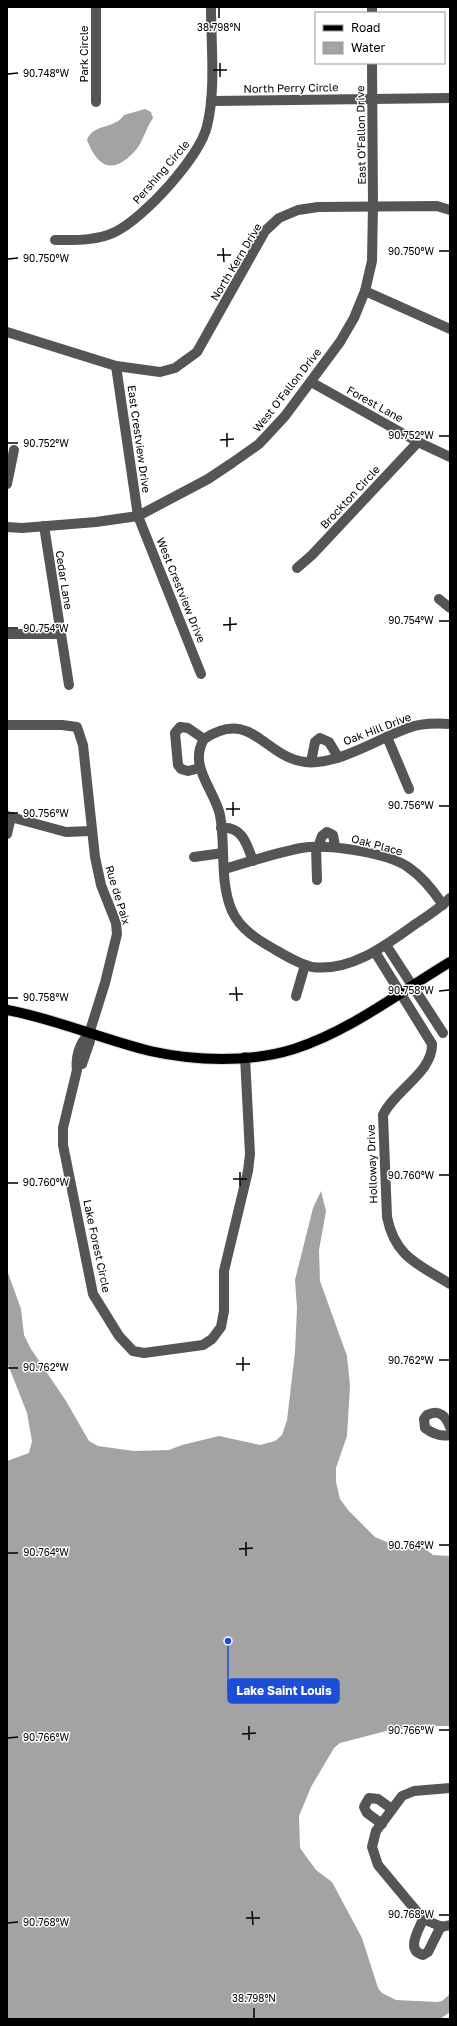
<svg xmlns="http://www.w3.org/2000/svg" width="457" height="2026" font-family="'Golos Text',sans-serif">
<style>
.water{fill:#a3a3a3}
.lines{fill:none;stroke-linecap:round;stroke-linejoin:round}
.major-casing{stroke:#dbdbdb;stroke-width:12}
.minor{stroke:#555;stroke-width:10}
.major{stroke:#000;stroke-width:10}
.ticks{fill:none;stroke:#000;stroke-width:1.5}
.labels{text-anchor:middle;stroke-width:3;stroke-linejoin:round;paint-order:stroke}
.street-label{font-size:11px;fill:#000;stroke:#fff}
.ticks-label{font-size:10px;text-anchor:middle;fill:#000;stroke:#fff;stroke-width:3;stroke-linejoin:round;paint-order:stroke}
.leader{fill:none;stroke:#1d4ed8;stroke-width:1.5}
.callout-dot{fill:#1d4ed8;stroke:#fff;stroke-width:1.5}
.callout{fill:#1d4ed8;stroke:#1d4ed8;stroke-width:1.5}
.callout-label{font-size:12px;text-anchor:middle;font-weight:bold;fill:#fff}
</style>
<rect width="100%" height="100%" fill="#fff"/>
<g class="water">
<path d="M145,109L151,112L153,118C146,128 143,142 135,151C113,175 98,168 87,140C93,123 114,130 124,115Z"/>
<path d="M321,1191L326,1211L319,1250L320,1281L347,1356L350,1386L347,1436L336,1468V1482L340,1499L348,1510L375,1537L396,1546L412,1549L417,1545L423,1547L433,1555L450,1556V1726H432L390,1730L340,1743L334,1748L311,1787L299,1816L300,1848L316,1870L332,1882L362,1938L378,1988L382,1993L396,2000L437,2002L442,2001L450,1994V2012L440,2019H7V1461L29,1453L32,1441L27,1413L7,1362V1270L21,1309L24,1335L31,1349L66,1401L89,1441L98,1446L134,1451L169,1450L182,1445L219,1436L260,1445L275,1441L282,1435L287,1420L295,1352L297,1308L295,1280L313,1208Z"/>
</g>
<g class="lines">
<g class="major-casing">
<path id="major" d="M7,1010C56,1019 101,1039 150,1051C195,1061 249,1063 294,1049C350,1031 400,992 450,962"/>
</g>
<g class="minor">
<path d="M372,7V13"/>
<path d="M211,101L450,98"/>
<path d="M96,102V7"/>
<path d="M55,240C74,240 97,241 115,232C143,219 200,157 207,126C216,91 211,43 211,7"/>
<path d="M365,291L450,329"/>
<path d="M7,332L116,366L160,372L175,368L197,352L265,231L279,218L298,210L318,207L437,206L450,210"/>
<path d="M116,366L138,516L201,674"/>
<path d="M311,382L418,442L450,457"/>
<path d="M7,484L14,450"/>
<path d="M44,526L69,685"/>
<path d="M7,527L22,528L96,522L138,516L208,479L232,463L259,444L285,416L340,342L354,318L365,291L372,261L373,206L372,63"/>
<path d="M297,568L312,555L418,442"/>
<path d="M439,599L450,608"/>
<path d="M7,634H60"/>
<path d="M7,725H62L77,727L83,745L95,857L101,885L116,923L117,934L105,983L89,1034L90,1041L82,1064"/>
<path d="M387,737L409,789"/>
<path d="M204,739C188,766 214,789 220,815C226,846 219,881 232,911C240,929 258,940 274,949C286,956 299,964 312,967C350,972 385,946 414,925C426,917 439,909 450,898"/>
<path d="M311,762L315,742L320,738L329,742L338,757"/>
<path d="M200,768L188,771L181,769L178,765L175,733L180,727L188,728L204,739C251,707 264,757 305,762C337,766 379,738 408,728C421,723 436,723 450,724"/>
<path d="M7,816L66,832L91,831"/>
<path d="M221,828C243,826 247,845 253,861"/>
<path d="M7,834L11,817"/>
<path d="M316,847L317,880"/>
<path d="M318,847L322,836L327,832L333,835L335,846"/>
<path d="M194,857L223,853"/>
<path d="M224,869C249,862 275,853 301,848C327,844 386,852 408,867C423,877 433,890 443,905"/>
<path d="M386,945L443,1033"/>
<path d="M375,952L432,1044C433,1072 395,1090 383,1115L387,1217C395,1257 418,1264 450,1284"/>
<path d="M296,996L305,965"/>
<path d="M89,1034C80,1042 75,1057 77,1070L63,1128V1145L93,1294L119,1336L133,1351L144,1353L203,1345L212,1339L221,1327L224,1311V1271L248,1171L250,1154L245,1057"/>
<path d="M450,1435C441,1437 433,1434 425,1428L424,1419L427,1415C439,1409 446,1416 450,1427"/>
<path d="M450,1788L414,1791L402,1796L376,1831L372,1847L378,1865L423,1919L442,1927L450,1925"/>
<path d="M382,1824L367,1813L364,1807L369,1798L378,1799L392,1809"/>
<path d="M423,1919C419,1930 405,1950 423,1955L428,1952L441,1926"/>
</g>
<use href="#major" class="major"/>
</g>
<path class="ticks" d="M219,8V18M220,63V77M213,70H227M8,74L18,73M223,248L224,262M439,251H449M217,255H231M8,259L18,258M227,433V447M439,436H449M220,440L234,439M8,443H18M230,617V631M439,621H449M223,625L237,624M8,628H18M233,802V816M439,806H449M226,809H240M8,813H18M236,987L237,1001M439,991L449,990M229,994H243M8,998H18M240,1172V1186M439,1175H449M233,1179H247M8,1183H18M243,1357V1371M439,1360H449M236,1364H250M8,1368H18M246,1542V1556M439,1545H449M239,1549L253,1548M8,1553H18M249,1726V1740M439,1730H449M242,1734L256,1733M8,1738L18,1737M252,1911L253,1925M439,1915H449M246,1918H260M8,1923L18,1922M254,2008V2018"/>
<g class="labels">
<g class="street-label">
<text transform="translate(84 54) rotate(-90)" y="4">Park Circle</text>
<text transform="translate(291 88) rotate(-1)" y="4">North Perry Circle</text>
<text transform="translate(361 135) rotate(-91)" y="4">East O'Fallon Drive</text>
<text transform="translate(161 172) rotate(-49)" y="4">Pershing Circle</text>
<text transform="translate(236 262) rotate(-59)" y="4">North Kern Drive</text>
<text transform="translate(287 390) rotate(-52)" y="4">West O'Fallon Drive</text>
<text transform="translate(375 404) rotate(29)" y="4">Forest Lane</text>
<text transform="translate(139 439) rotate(82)" y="4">East Crestview Drive</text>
<text transform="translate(350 497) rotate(-47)" y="4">Brockton Circle</text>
<text transform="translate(64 580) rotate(81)" y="4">Cedar Lane</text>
<text transform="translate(181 590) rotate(68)" y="4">West Crestview Drive</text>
<text transform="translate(377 729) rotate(-21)" y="4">Oak Hill Drive</text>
<text transform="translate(377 845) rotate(15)" y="4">Oak Place</text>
<text transform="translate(118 895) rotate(73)" y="4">Rue de Paix</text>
<text transform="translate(372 1164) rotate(-92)" y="4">Holloway Drive</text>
<text transform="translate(97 1246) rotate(78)" y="4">Lake Forest Circle</text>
</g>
</g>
<g class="ticks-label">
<text x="219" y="31">38.798°N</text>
<text x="46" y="77">90.748°W</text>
<text x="411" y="255">90.750°W</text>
<text x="46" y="262">90.750°W</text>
<text x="411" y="439">90.752°W</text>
<text x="46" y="447">90.752°W</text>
<text x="411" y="624">90.754°W</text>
<text x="46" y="632">90.754°W</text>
<text x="411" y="809">90.756°W</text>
<text x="46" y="817">90.756°W</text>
<text x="411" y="994">90.758°W</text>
<text x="46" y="1001">90.758°W</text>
<text x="411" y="1179">90.760°W</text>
<text x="46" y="1186">90.760°W</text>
<text x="411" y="1364">90.762°W</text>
<text x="46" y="1371">90.762°W</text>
<text x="411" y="1549">90.764°W</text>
<text x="46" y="1556">90.764°W</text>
<text x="411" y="1734">90.766°W</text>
<text x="46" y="1741">90.766°W</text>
<text x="411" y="1918">90.768°W</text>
<text x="46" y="1926">90.768°W</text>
<text x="254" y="2002">38.798°N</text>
</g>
<path class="leader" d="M228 1641L228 1691"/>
<circle class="callout-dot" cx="228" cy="1641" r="4"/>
<rect class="callout" x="228" y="1679" width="111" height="24" rx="4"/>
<g class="callout-label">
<text x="284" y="1695">Lake Saint Louis</text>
</g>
<rect width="457" height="2026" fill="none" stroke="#000000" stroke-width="16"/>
<rect x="315" y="12" width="130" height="52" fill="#ffffff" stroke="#999999"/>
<rect x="323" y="25" width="20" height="6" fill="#000000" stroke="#999999"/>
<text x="351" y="32" font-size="12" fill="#000000">Road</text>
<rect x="323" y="42" width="20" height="12" fill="#a3a3a3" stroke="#999999"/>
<text x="351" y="52" font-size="12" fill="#000000">Water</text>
</svg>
